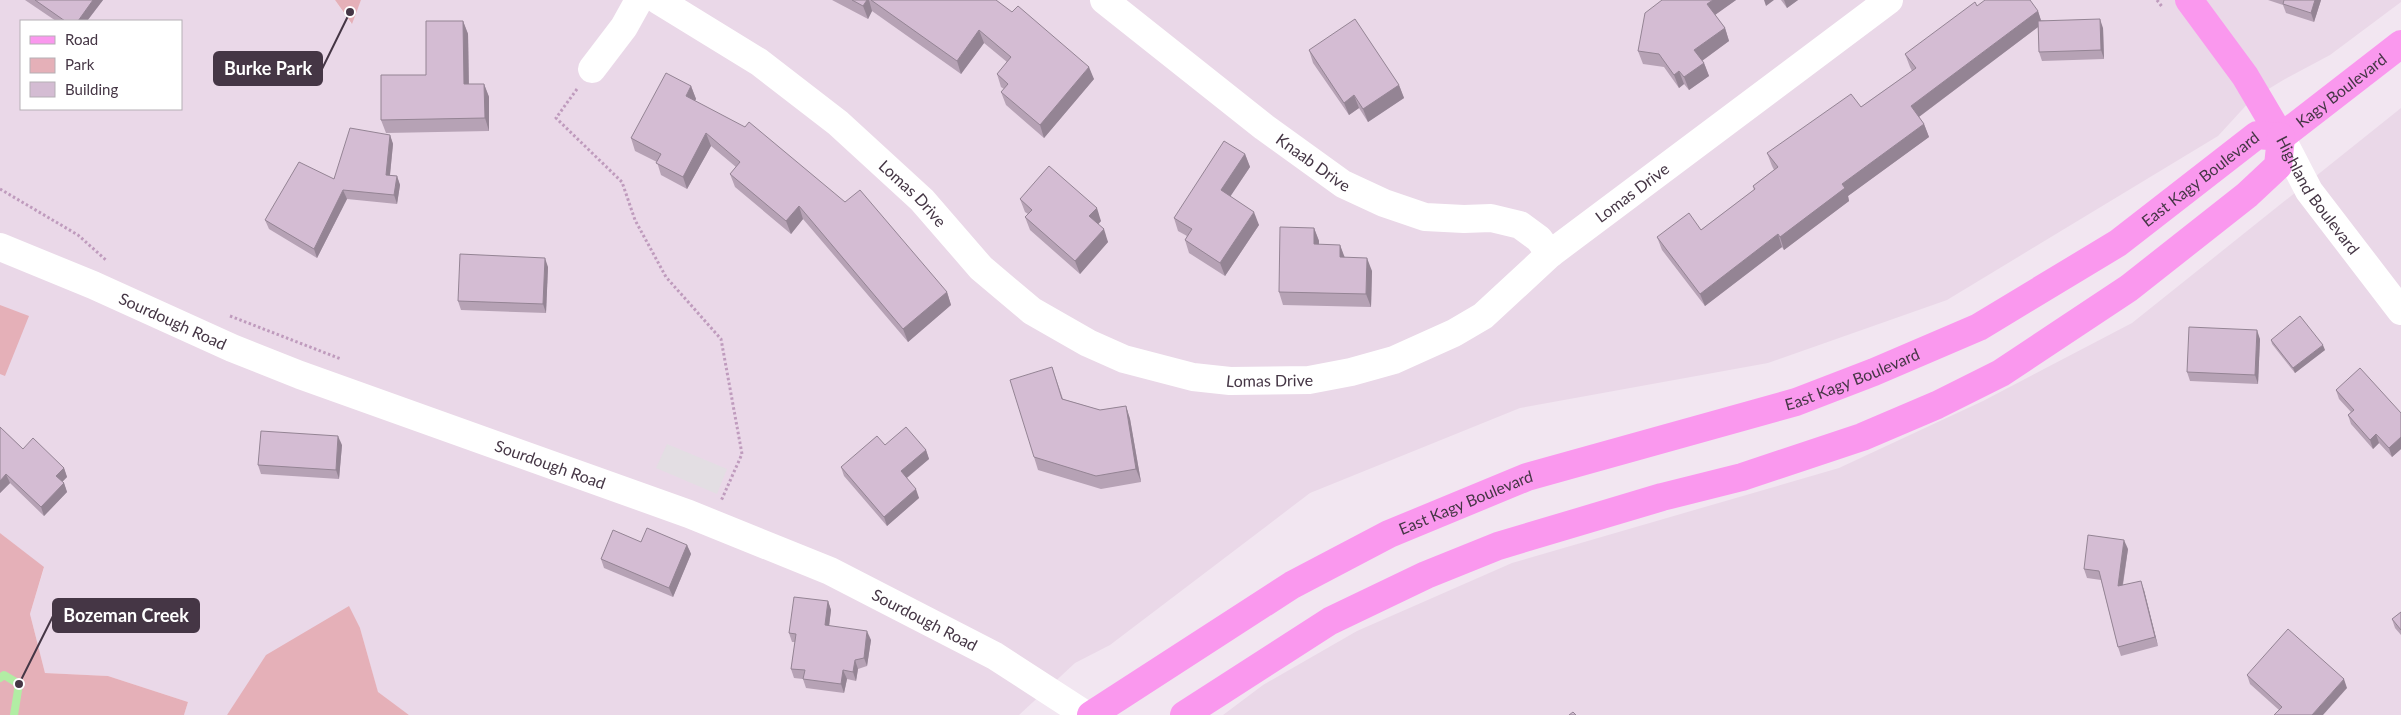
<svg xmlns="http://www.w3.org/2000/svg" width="2401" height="715" font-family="Lato,sans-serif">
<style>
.residential{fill:#ead8e8;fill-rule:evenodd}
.green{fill:#e5b0b8}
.parking{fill:#e3dee3}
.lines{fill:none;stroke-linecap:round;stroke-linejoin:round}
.stream{stroke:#b2eda4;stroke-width:8}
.path{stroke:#bf9bbd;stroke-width:3;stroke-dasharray:2.5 2.5;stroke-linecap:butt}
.minor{stroke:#fff;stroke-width:28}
.major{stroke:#fa98ee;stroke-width:28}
.wall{fill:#b6a2b5}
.shaded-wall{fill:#948494}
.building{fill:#d4bcd3;stroke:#948494}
.labels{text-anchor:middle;stroke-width:5;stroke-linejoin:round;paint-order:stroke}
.street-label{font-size:16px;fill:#453645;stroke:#fff}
.leader{fill:none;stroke:#453645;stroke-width:2}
.callout-dot{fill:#453645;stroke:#fff;stroke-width:2}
.callout{fill:#453645;stroke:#453645;stroke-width:2}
.callout-label{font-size:18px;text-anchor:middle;font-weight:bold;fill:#fff}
</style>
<rect width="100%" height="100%" fill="#f2e6f1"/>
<g class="residential">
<path d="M0,0H335L351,24L361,0H2401V2L2330,55L2285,79L2252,99L2218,136L1947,300L1768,363L1520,408L1310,493L1110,645L1075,663L1019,715H409L378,693L360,628L234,708L227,715H184L188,702L108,676L45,673L30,614L44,568L0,533ZM21,21H181V109H21Z"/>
<path d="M2401,108V715H1223L1263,685L1357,631L1512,563L1839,468L1983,401L2132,323Z"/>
</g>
<g class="green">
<path d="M335,0H361L352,24Z"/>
<path d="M0,305L29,316L5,376L0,374Z"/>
<path d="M0,533L44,567L30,614L45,673L108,676L188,702L184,715H0Z"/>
<path d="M349,606L360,628L378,692L409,715H227L266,655Z"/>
</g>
<path class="parking" d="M667,444L727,469L717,494L656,468Z"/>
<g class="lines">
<path class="stream" d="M0,678L4,675L19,684L14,715"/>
<g class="path">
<path d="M2157,0L2163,8"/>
<path d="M577,89L556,118L622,182L635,220L666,277L721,339L742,454L721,501"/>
<path d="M0,189L78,235L107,261"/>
<path d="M230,316L341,359"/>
</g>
<g class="minor">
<path id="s1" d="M658,0L759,62L838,123L922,200L981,268L1032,311L1088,343L1124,359L1193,377L1230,381L1309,380L1351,372L1394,360L1454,333L1483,316L1550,254L1889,0"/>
<path id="s2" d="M1104,0L1264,127L1343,184L1384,203L1425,217L1464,219L1491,218L1520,225L1539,239L1550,254"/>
<path d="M592,69L624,27L639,0"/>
<path id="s3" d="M2281,137L2309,191L2401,311"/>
<path id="s4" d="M0,247L93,285L232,348L300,375L689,514L830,571L995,656L1086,715"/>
</g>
<g class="major">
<path d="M2189,0L2245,76L2281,137"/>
<path id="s5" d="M2281,137L2401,44"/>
<path id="s6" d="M1091,715L1292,585L1389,534L1527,477L1796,402L1874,372L1979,327L2118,243L2257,135L2281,137"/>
<path d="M1184,715L1330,621L1426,575L1498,546L1662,497L1742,477L1862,437L1937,405L2001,373L2129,288L2247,195L2278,166L2281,137"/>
</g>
</g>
<g class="wall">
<path d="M25,0H103L87,21H56Z"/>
<path d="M832,0H996L1094,79L1044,138L1006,105L1001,92L1004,89L1001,87L997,74L1007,62L984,43L961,74L872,11L868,19Z"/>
<path d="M1662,0H1736L1715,15L1725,28L1729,41L1702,61L1704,63L1709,76L1689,90L1684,84L1679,88L1664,67L1643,64L1638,51Z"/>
<path d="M1781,0H1798L1787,8Z"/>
<path d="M2268,0H2321L2314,22L2286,13L2283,5Z"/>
<path d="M1977,6L2038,11L2041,20L2103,28L2104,59L2042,61L2039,52L2038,27L1919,117L1924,124L1929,137L1848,196L1849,201L1784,250L1782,247L1705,306L1662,250L1657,237L1701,230L1754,190L1753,186L1774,170L1772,166L1767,153L1861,107L1912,71L1910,67L1905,54Z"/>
<path d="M463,21L468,34L469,84H484L489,97V131L386,133L381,120L426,75Z"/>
<path d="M1309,50L1399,85L1404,98L1368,122L1359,108L1349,115L1313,63Z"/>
<path d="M691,86L696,99L695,101L947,292L951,305L908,342L803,219L791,234L735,187L730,174L736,167L711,146L687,189L661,175L657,162L635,151L631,138Z"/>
<path d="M390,135L393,144L390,175L397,176L400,185L397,204L347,199L317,258L269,229L265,220L334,179Z"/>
<path d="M1245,154L1250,167L1230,196L1259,225L1225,276L1189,253L1185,240L1187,236L1178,231L1174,218Z"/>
<path d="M1020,199L1101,221L1098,224L1108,242L1080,274L1030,230L1025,217L1028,214L1025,212Z"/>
<path d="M1314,228L1319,241V245H1340L1344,257L1372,271L1371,307L1283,305L1279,292Z"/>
<path d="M548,267L546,313L461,310L458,301Z"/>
<path d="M2260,339L2258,384L2190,381L2187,372Z"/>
<path d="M2271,340L2325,350L2295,373L2272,344Z"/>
<path d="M1052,367L1063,399L1100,410L1126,406L1130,419L1141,482L1101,489L1038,470L1034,457Z"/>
<path d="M2336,390L2401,413V449L2392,457L2379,443L2373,449L2351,424L2348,415L2351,412L2339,399Z"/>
<path d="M0,427L23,449L64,468L67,477L62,482L64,483L67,492L44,516L10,483L0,493Z"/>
<path d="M342,445L339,479L261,474L258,465Z"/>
<path d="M885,445L926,450L929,459L907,478L919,498L887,526L844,476L841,467Z"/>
<path d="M687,545L691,554L673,597L604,568L601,559Z"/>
<path d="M2128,549L2123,585L2144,590L2158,646L2121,656L2118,647L2101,580L2087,578L2084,569Z"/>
<path d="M828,601L831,610L829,626L871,640L867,666L858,669L856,681L847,679L844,693L806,688L803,679L794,678L791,669L795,642H792L789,633Z"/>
<path d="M2401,612V635L2395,628L2392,619Z"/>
<path d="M2247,675L2347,688L2279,710L2250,684Z"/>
</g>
<g class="shaded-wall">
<path d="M93,0H103L87,21H78Z"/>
<path d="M867,0H869L872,11L868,19L863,6Z"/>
<path d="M1713,0H1736L1712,17L1707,4Z"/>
<path d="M1764,0H1774L1766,6Z"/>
<path d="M1784,0H1798L1787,8Z"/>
<path d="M2315,0H2321L2314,22L2311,13Z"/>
<path d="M2038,11L2042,24L1916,119L1911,106Z"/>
<path d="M2100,19L2103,28L2104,59L2101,50Z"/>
<path d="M463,21L468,34L469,97L464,84Z"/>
<path d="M1725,28L1729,41L1699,63L1694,50Z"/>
<path d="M979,30L984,43L961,74L957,61Z"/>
<path d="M1704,63L1709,76L1689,90L1684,77Z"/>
<path d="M1089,67L1094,79L1044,138L1040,125Z"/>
<path d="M1679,71L1684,84L1679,88L1674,75Z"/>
<path d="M484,84L489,97V131L485,118Z"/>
<path d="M1399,85L1404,98L1368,122L1363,109Z"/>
<path d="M691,86L696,99L690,109L686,96Z"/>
<path d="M1354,95L1359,108L1349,115L1344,103Z"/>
<path d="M1924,124L1929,137L1848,196L1849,201L1784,250L1780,237L1842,184Z"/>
<path d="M706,133L711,146L687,189L683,177Z"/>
<path d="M390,135L393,144L389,184L386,175Z"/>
<path d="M1245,154L1250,167L1226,203L1221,190Z"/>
<path d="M397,176L400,185L397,204L394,195Z"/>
<path d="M343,190L347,199L317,258L314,249Z"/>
<path d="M799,206L803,219L791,234L786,221Z"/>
<path d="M1097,208L1101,221L1094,229L1089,216Z"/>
<path d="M1254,212L1259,225L1225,276L1220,263Z"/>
<path d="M1314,228L1319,241L1318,257L1314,244Z"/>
<path d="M1104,229L1108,242L1080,274L1075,261Z"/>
<path d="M1778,234L1782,247L1705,306L1700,294Z"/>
<path d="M1340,245L1345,258L1340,257Z"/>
<path d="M545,258L548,267L546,313L543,304Z"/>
<path d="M1367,258L1372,271L1371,307L1366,294Z"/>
<path d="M947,292L951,305L908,342L903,329Z"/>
<path d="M2257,330L2260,339L2258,384L2255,375Z"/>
<path d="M2323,345L2325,350L2295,373L2293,368Z"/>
<path d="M1126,406L1130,419L1141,482L1136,469Z"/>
<path d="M2376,434L2379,443L2373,449L2370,440Z"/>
<path d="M338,436L342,445L339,479L336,470Z"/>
<path d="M2401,437V449L2392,457L2389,448Z"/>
<path d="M926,450L929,459L904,480L901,471Z"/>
<path d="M64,468L67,477L59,485L56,476Z"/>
<path d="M6,474L10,483L0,493V481Z"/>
<path d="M64,483L67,492L44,516L41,507Z"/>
<path d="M916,489L919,498L887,526L884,517Z"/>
<path d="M2124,540L2128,549L2121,595L2118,586Z"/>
<path d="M687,545L691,554L673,597L669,588Z"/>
<path d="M2141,581L2144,590L2158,646L2155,637Z"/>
<path d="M828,601L831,610L828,634L825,625Z"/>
<path d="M867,631L871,640L867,666L864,658Z"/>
<path d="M855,660L858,669L856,681L853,672Z"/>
<path d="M843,670L847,679L844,693L841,684Z"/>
<path d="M2344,679L2347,688L2323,715H2312Z"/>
</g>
<g class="building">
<path d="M35,0H93L78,21H65Z"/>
<path d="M852,0H867L863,6Z"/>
<path d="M871,0H996L1012,12L1018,6L1089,67L1040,125L1001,92L1008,84L997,74L1011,57L979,30L957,61Z"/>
<path d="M1662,0H1713L1707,4L1725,28L1694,50L1704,63L1684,77L1679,71L1674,75L1659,54L1638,51L1645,13Z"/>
<path d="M1985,0H2030L2038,11L1911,106L1924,124L1842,184L1845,188L1780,237L1778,234L1700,294L1657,237L1689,213L1701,230L1755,189L1753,186L1778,167L1767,153L1851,94L1861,107L1916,68L1905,54L1975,2L1977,6Z"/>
<path d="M2284,0H2315L2311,13L2283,4Z"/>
<path d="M1355,19L1399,85L1363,109L1354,95L1344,103L1309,50Z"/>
<path d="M2100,19L2101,50L2039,52L2038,21Z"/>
<path d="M426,21H463L464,84H484L485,118L381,120V75H426Z"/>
<path d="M666,73L691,86L686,96L745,127L749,122L845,202L860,190L947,292L903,329L799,206L786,221L730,174L740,162L706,133L683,177L656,163L661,154L631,138Z"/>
<path d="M350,128L390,135L386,175L397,176L394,195L343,190L314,249L265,220L299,162L334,179Z"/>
<path d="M1224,141L1245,154L1221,190L1254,212L1220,263L1185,240L1192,229L1174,218Z"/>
<path d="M1049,166L1097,208L1089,216L1104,229L1075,261L1025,217L1032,210L1020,199Z"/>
<path d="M1280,227L1314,228V244L1340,245V257L1367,258L1366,294L1279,292Z"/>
<path d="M460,254L545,258L543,304L458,301Z"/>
<path d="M2300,316L2323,345L2293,368L2271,340Z"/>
<path d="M2189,327L2257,330L2255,375L2187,372Z"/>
<path d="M1052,367L1062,399L1100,410L1126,406L1136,469L1096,476L1034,457L1010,380Z"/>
<path d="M2360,368L2401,413V437L2389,448L2376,434L2370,440L2348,415L2354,410L2336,390Z"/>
<path d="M0,427L23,449L33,438L64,468L56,476L64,483L41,507L6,474L0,481Z"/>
<path d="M906,427L926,450L901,471L916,489L884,517L841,467L877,436L885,445Z"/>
<path d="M261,431L338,436L336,470L258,465Z"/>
<path d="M647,528L687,545L669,588L601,559L613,530L641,542Z"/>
<path d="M2088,535L2124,540L2118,586L2141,581L2155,637L2118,647L2099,571L2084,569Z"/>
<path d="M794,597L828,601L825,625L867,631L864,658L855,660L853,672L843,670L841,684L803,679L805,670L791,669L796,634L789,633Z"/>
<path d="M2401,612V630L2392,619Z"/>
<path d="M2288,629L2344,679L2312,715H2274L2282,707L2247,675Z"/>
<path d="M1573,712L1576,715H1569Z"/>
</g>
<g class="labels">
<g class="street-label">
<text dy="6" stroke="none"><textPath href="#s5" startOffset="76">Kagy Boulevard</textPath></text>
<text dy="6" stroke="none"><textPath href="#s2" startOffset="265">Knaab Drive</textPath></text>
<text dy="6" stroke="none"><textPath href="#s6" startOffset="1242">East Kagy Boulevard</textPath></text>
<text dy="6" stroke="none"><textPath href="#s1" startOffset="1161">Lomas Drive</textPath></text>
<text dy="6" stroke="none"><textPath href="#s1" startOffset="321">Lomas Drive</textPath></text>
<text dy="6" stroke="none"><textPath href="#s3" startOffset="69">Highland Boulevard</textPath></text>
<text dy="6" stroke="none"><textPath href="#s4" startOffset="188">Sourdough Road</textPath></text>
<text dy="6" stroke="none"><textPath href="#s1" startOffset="741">Lomas Drive</textPath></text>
<text dy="6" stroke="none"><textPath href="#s6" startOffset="838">East Kagy Boulevard</textPath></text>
<text dy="6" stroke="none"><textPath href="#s4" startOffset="592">Sourdough Road</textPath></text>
<text dy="6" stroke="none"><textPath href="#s6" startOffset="432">East Kagy Boulevard</textPath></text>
<text dy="6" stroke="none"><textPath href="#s4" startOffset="998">Sourdough Road</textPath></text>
</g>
</g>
<path class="leader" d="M350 12L322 69M19 684L53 616"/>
<g class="callout-dot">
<circle cx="350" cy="12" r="5"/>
<circle cx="19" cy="684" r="5"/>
</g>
<g class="callout">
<rect x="214" y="52" width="108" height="33" rx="5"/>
<rect x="53" y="599" width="146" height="33" rx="5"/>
</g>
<g class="callout-label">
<text x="268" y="75">Burke Park</text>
<text x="126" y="622">Bozeman Creek</text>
</g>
<rect x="20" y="20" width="162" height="90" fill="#ffffff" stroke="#b5afb5"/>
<rect x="30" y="36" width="25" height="8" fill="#fa98ee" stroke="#b5afb5"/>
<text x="65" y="45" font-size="15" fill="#453645">Road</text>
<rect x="30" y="58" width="25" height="15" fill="#e5b0b8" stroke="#b5afb5"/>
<text x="65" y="70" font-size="15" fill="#453645">Park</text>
<rect x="30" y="82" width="25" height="15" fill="#d4bcd3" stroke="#b5afb5"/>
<text x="65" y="95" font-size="15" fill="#453645">Building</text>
</svg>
